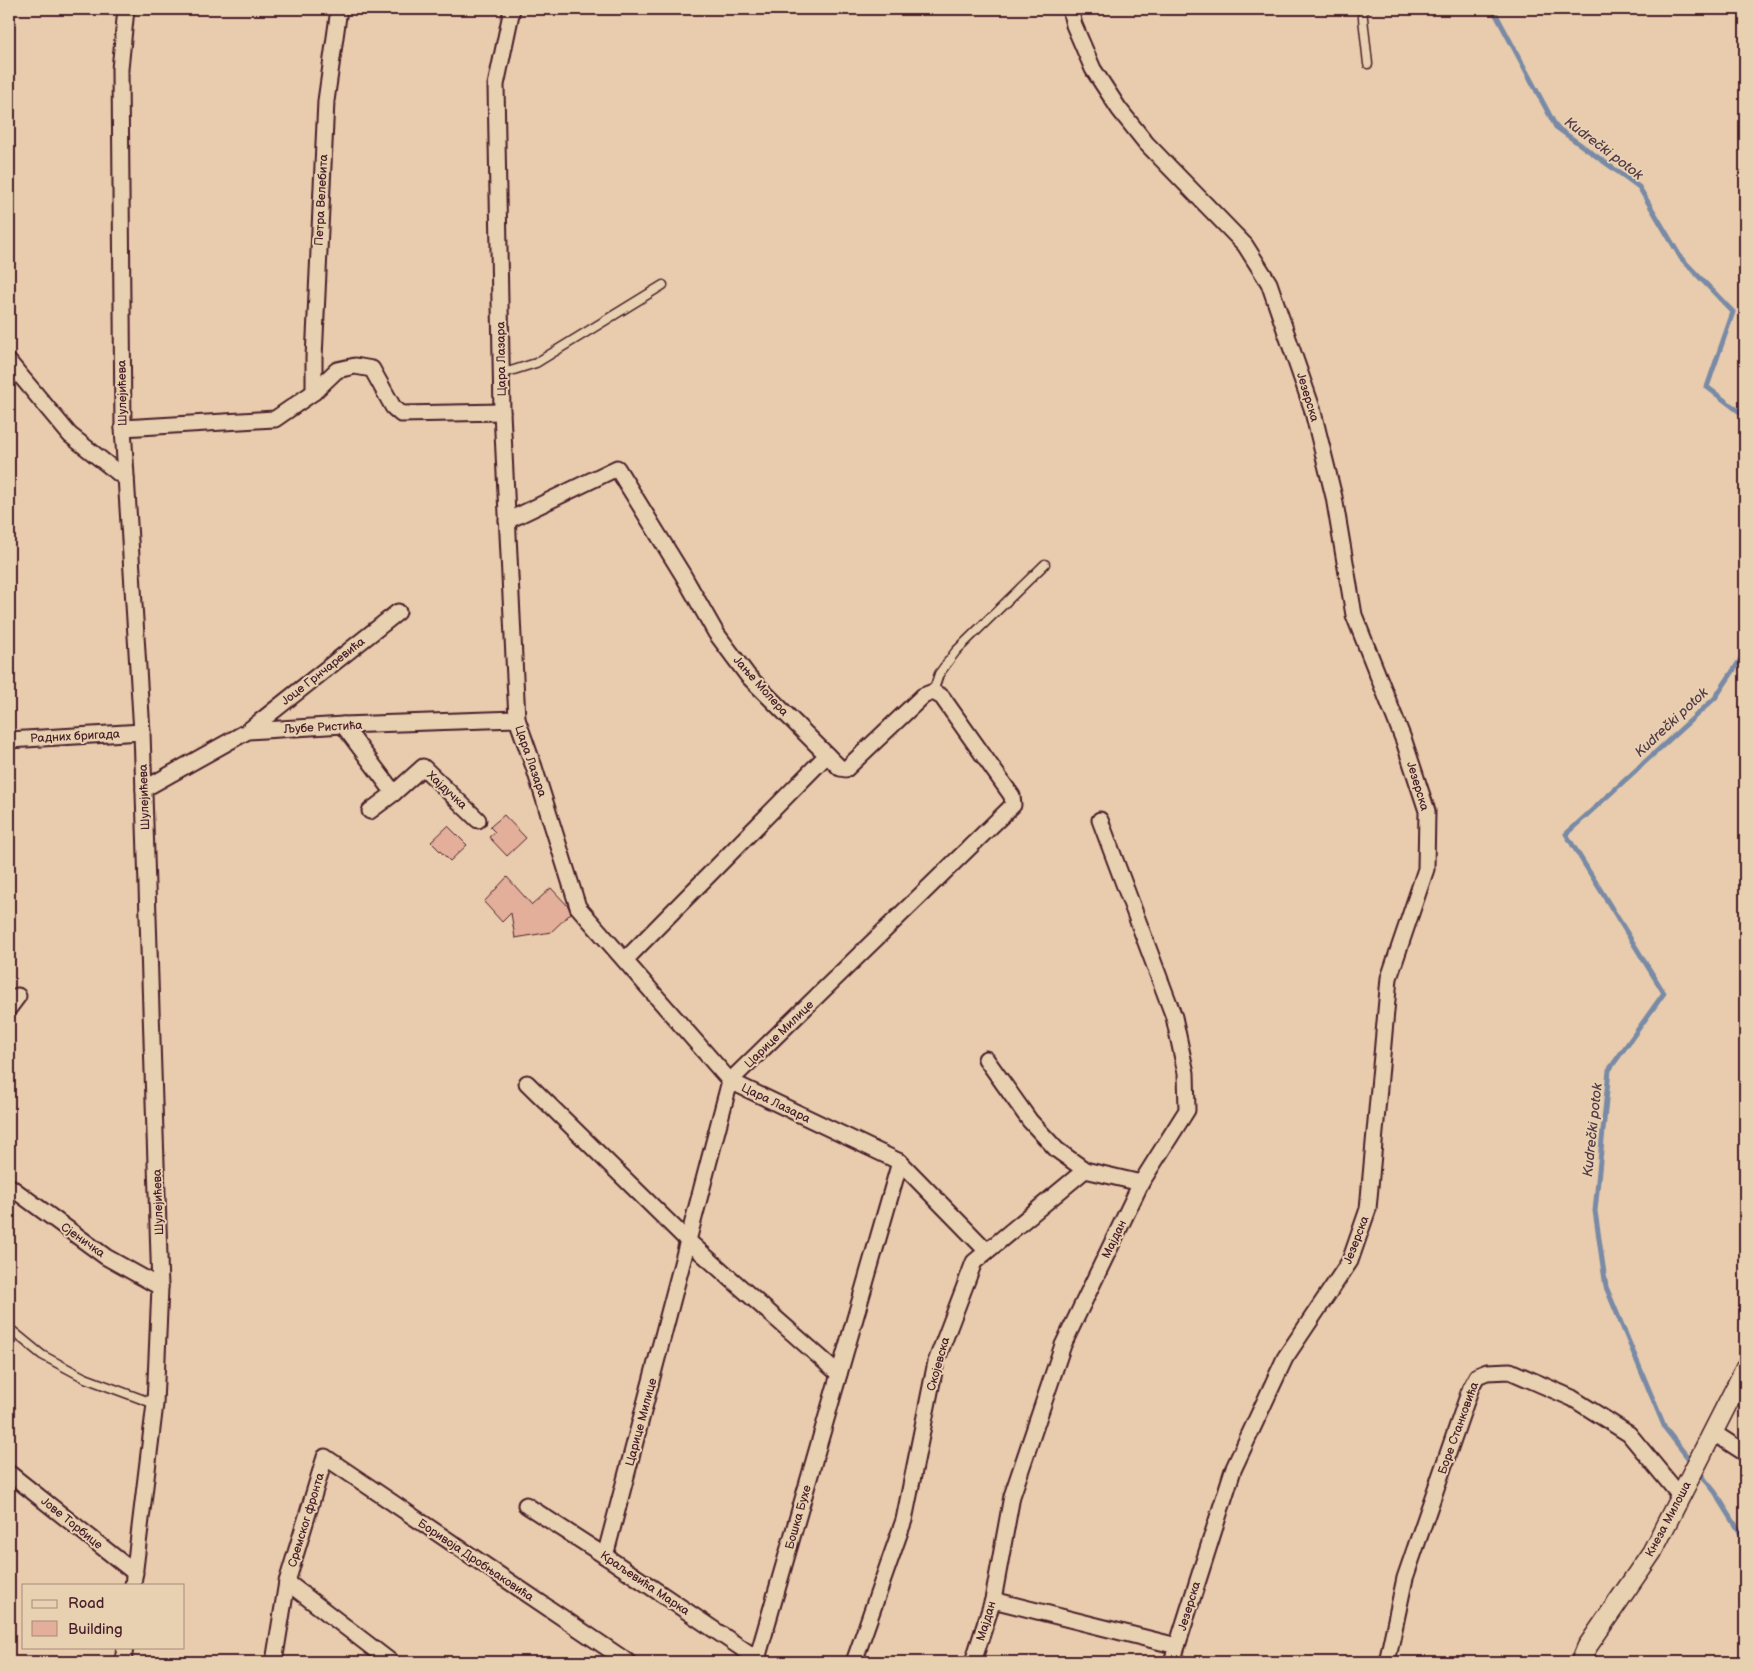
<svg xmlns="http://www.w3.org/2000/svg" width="1754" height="1671" font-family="'Balsamiq Sans',sans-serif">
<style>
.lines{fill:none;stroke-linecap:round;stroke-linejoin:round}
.stream{stroke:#798aa6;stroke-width:5}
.building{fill:#e3ae9a;stroke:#4a1f2b}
.service-casing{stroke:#4a1f2b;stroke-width:11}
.minor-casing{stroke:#4a1f2b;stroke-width:19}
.tertiary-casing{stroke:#4a1f2b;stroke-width:22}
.service{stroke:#e7d1b0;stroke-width:8}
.minor{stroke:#e7d1b0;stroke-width:15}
.tertiary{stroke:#e7d1b0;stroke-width:19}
.labels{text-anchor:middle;stroke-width:4;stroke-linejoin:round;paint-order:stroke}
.street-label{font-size:12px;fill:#4a1f2b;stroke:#e7d1b0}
.water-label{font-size:14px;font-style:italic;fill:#563a4a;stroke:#e7d1b0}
</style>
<rect width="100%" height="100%" fill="#e8ccad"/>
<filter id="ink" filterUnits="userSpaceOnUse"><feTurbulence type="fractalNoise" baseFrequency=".02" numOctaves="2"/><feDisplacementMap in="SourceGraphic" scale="10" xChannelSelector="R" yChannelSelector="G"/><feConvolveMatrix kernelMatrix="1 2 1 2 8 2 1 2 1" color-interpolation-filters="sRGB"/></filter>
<g filter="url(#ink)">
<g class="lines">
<g class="stream">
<path d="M1493,9L1556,127L1639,187L1681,258L1733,312L1707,387L1745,416"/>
<path d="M1692,1463L1665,1428L1606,1287L1595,1211L1609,1070L1664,993L1566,834L1715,698L1745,653"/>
<path d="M1698,1471L1715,1492L1745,1540"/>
</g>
</g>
<g class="building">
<path d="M504,815L526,838L507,856L489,837L495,832L490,827Z"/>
<path d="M448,826L467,845L450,861L431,842Z"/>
<path d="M507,877L532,905L551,888L568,906L571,913L551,932L515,938L511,913L502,922L484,902Z"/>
</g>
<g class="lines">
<g class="service-casing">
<g id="service">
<path d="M1362,9L1368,64"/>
<path d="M501,374L536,363L663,285"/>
<path d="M933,692L939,674L956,651L1045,564"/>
<path d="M9,1328L42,1355L85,1378L155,1404"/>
</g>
</g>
<g class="minor-casing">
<g id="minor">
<path d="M126,9L120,69L123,428L142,732L160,1287L155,1404L133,1585"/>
<path d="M512,9L496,85L502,412L517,719L534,767L578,907L730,1081L900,1162L987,1251"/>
<path d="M1070,9L1074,25L1093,69L1119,109L1146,143L1245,245L1269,283L1312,408L1334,497L1354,615L1404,741L1427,811L1426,869L1389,978L1368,1209L1350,1261L1285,1358L1233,1470L1172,1662"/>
<path d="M9,362L70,435L126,479"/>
<path d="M314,392V358L326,101L339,9"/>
<path d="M123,428L275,419L314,392L337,370L355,366L372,369L393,407L401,414L502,412"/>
<path d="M507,521L617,468L683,575L716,633L748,676L827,755L625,960"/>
<path d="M343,725L394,793"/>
<path d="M248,731L398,612"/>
<path d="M9,740L142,732"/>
<path d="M144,789L248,731L343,725L517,719"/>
<path d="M370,811L394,793L423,767L478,820"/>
<path d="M9,1008L18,996"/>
<path d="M986,1059L1030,1121L1057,1150L1085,1170"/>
<path d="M527,1083L688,1241L839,1374"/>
<path d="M9,1186L106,1257L160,1287"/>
<path d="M1714,1433L1745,1453"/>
<path d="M9,1473L135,1573"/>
<path d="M526,1505L605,1556L762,1662"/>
<path d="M605,1556L730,1081L1013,805L1012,796L942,697L933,692L923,696L846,769L840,768L827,755"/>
<path d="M993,1600L1177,1646"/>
<path d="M757,1659L900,1162"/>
<path d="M123,1662L125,1647"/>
<path d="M274,1662L287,1582"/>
<path d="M391,1662L287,1582L325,1457L628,1662"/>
<path d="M854,1662L904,1520L936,1362L974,1262L1085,1170L1141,1183"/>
<path d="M973,1662L993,1600L1012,1496L1063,1345L1141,1183L1187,1110L1186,1073L1174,1017L1100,820"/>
<path d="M1387,1662L1405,1578L1471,1387L1477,1376L1487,1372L1510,1371L1572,1398L1629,1434L1681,1497"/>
</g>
</g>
<g class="tertiary-casing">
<path id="tertiary" d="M1581,1662L1587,1647L1652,1552L1745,1369"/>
</g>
<use href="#service" class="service"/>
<use href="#minor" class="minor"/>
<use href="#tertiary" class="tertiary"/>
</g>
</g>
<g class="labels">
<g class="street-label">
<text transform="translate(321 200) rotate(-87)" y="4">Петра Велебита</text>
<text transform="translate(501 359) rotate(-91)" y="4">Цара Лазара</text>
<text transform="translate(122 393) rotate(-91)" y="4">Шулејићева</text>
<text transform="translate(1308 397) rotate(73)" y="4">Језерска</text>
<text transform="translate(323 671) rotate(-38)" y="4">Јоце Грнчаревића</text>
<text transform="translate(761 686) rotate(48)" y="4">Јање Молера</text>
<text transform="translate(323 727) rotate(-3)" y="4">Љубе Ристића</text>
<text transform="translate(75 736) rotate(-3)" y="4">Радних бригада</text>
<text transform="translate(531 761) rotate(71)" y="4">Цара Лазара</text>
<text transform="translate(1418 786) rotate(73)" y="4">Језерска</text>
<text transform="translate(447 790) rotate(43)" y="4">Хајдучка</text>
<text transform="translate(144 797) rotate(-92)" y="4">Шулејићева</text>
<text transform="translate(779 1034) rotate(-44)" y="4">Царице Милице</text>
<text transform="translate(776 1103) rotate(26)" y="4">Цара Лазара</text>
<text transform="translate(158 1202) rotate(-92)" y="4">Шулејићева</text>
<text transform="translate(1114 1239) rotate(-64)" y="4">Мајдан</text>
<text transform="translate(83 1240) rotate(35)" y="4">Сјеничка</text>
<text transform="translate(1356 1240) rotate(-69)" y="4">Језерска</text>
<text transform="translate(938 1364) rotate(-74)" y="4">Скојевска</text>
<text transform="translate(641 1422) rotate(-75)" y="4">Царице Милице</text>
<text transform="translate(1458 1428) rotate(-70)" y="4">Боре Станковића</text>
<text transform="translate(798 1517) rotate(-74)" y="4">Бошка Бухе</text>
<text transform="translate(1668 1519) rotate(-62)" y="4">Кнеза Милоша</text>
<text transform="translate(306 1520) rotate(-73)" y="4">Сремског фронта</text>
<text transform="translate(72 1523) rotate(39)" y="4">Јове Торбице</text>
<text transform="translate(476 1560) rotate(34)" y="4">Боривоја Дробњаковића</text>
<text transform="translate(645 1583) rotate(34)" y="4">Краљевића Марка</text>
<text transform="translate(1189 1606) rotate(-73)" y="4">Језерска</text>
<text transform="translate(986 1621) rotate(-73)" y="4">Мајдан</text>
</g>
<g class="water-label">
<text transform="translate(1604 148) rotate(37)" y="5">Kudrečki potok</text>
<text transform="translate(1671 722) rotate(-43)" y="5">Kudrečki potok</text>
<text transform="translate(1592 1130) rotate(-84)" y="5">Kudrečki potok</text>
</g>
</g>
<rect width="1754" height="1671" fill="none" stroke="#e7d1b0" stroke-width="30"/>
<rect x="15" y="15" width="1724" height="1641" fill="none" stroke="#4a1f2b" stroke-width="2" filter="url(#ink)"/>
<rect x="22" y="1584" width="162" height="65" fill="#e7d1b0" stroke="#a88a7b"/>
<rect x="32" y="1600" width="25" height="8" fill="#e7d1b0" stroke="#a88a7b"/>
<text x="68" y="1608" font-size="15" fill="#4a1f2b">Road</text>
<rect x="32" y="1621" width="25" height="15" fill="#e3ae9a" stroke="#a88a7b"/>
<text x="68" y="1634" font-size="15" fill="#4a1f2b">Building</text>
</svg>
